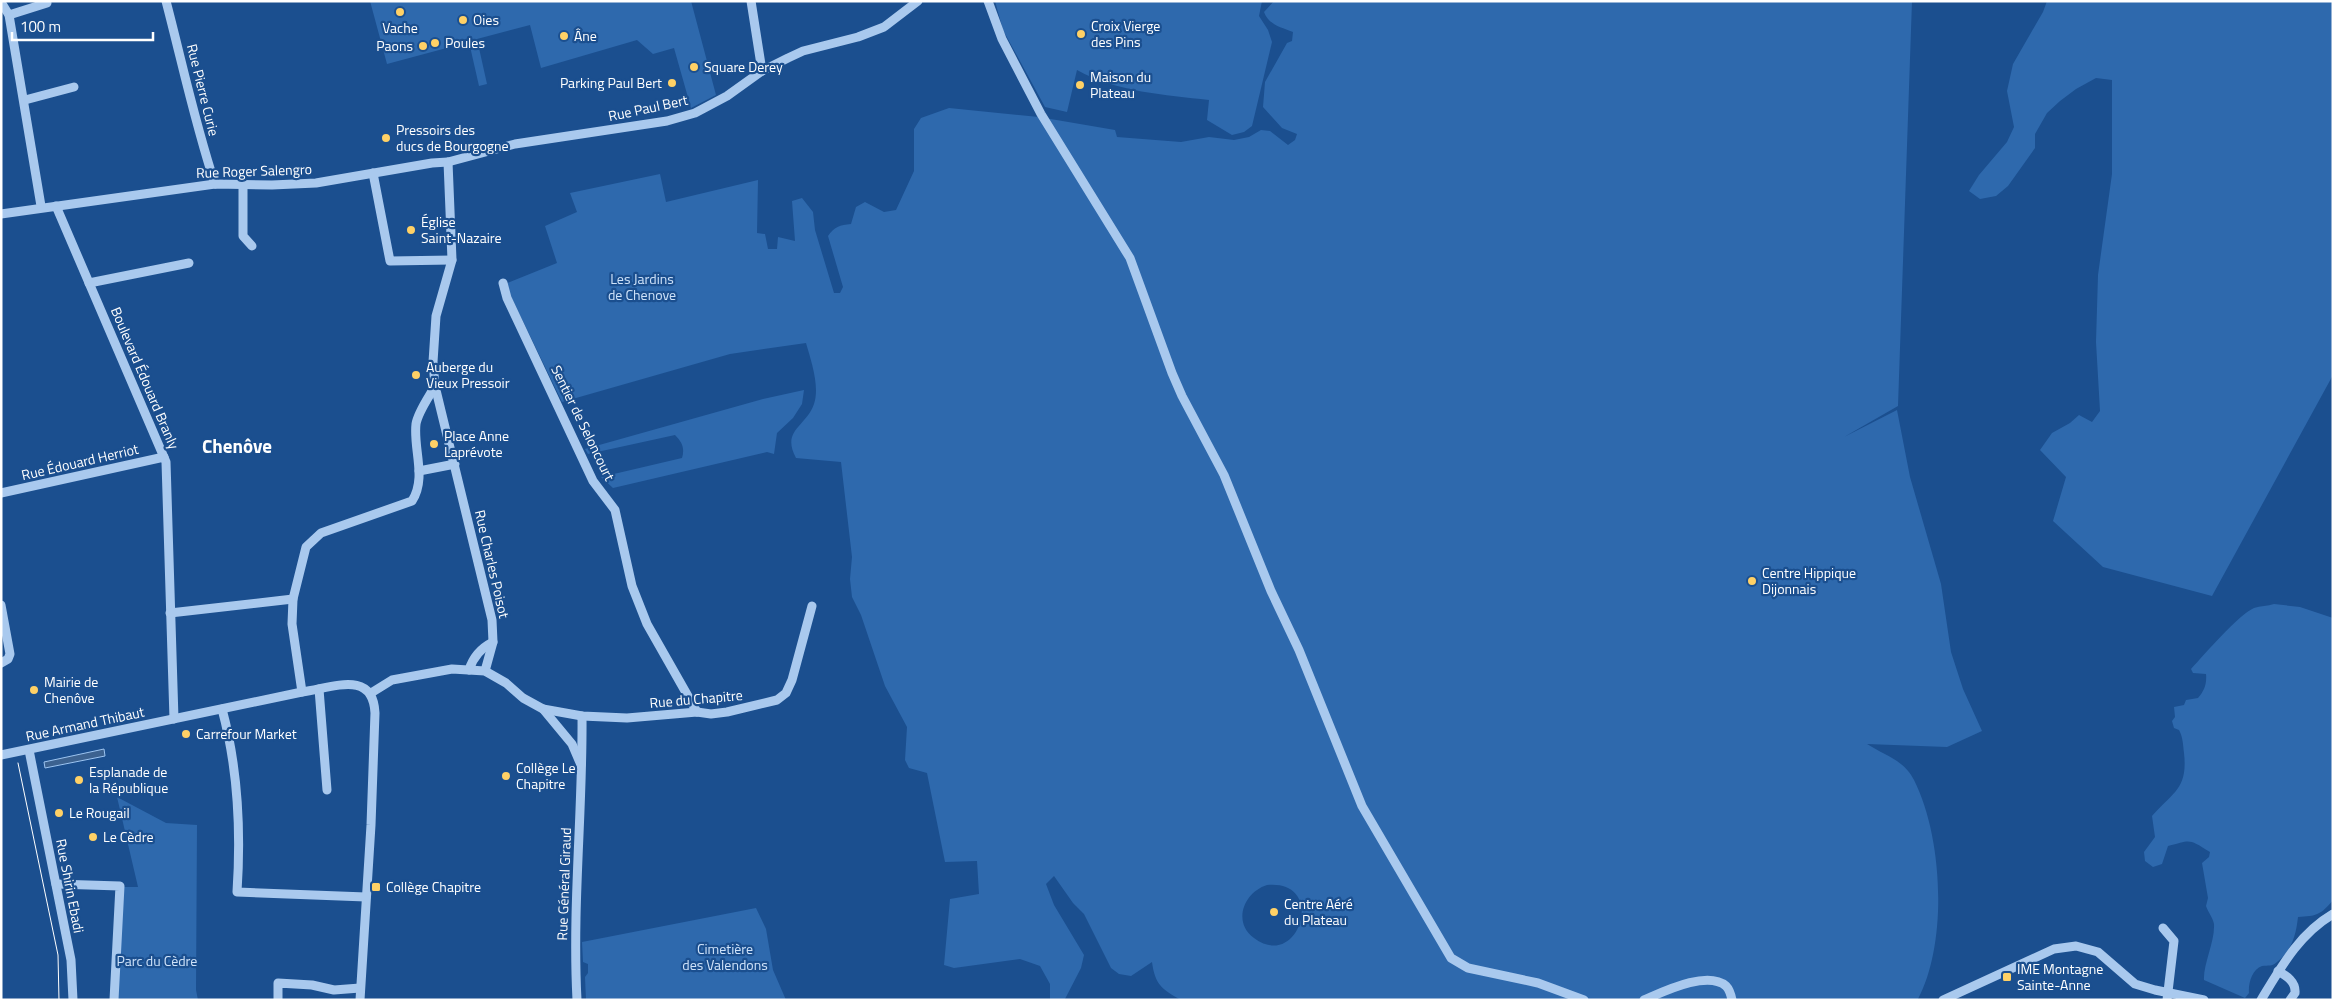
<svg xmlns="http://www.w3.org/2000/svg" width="2334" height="1001" font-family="'Titillium Web',sans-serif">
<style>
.green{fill:#2e69ad;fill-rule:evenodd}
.water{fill:#3c6290;stroke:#9cc4f0}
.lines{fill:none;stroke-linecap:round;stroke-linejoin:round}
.minor{stroke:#a9c9ee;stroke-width:9}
.tram{stroke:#fff;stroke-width:1}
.poi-dot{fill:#ffd166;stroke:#1b4f8f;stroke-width:2}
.labels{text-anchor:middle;stroke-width:4.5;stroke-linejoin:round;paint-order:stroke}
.poi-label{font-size:14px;fill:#fff;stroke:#1b4f8f;text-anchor:start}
.street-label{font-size:14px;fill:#fff;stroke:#1b4f8f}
.park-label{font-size:14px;fill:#cfe3fa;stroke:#1b4f8f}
.district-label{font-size:19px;font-weight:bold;fill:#fff;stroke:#1b4f8f}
</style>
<rect width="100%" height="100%" fill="#1b4f8f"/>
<g class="green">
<path d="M370,1H691L716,95L691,108L674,48L653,54L637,40L541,68L530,25L477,39L487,84L479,86L469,42L387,64Z"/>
<path d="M995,1H1262L1259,16L1268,30L1272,42L1252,126L1244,132L1232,135L1207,120L1209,100C1165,95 1117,92 1077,70L1067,112L1045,107L1003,30Z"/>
<path d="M1274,1H1912L1898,406L1844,437L1897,410L1910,477L1941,584L1951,652L1963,689L1982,731L1947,747L1867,744C1884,755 1904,760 1914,780C1943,837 1948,943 1918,999L1181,1000C1162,989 1155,985 1152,962L1131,976L1119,974L1111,968L1084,914L1073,903L1054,876L1046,884L1054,905L1084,955L1081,968L1065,999L1050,1000V984L1040,966L1020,959L954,968L944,965L950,899L979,894L977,861L945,862L927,773L909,768L905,760L907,727L885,686L861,615L852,597L850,579L852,557L841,462L796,458C781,430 806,427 814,404C820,387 811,360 806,343L730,354L562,402L505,284L557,263L545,226L577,212L570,193L660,174L666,202L758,180L757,233L765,234L768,249H777L778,237L795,241L792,201L802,198L813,212L815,230L834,293H840L843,287L828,236C834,227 840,225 851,224L856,207L865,202L884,212L896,210L914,171V129L921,118L949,108L1039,117L1115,130L1117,137L1181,142L1209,137L1234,140L1249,137L1261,130L1270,131L1288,145L1295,140L1297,134L1282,128L1263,107L1265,82L1287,43L1292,41L1293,32C1280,27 1269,25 1264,12ZM1267,885C1328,879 1299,972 1254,938C1232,922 1244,892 1267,885Z"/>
<path d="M2047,1H2333V375L2212,596L2103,567L2053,521L2066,477L2040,450L2052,433L2070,423L2079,415L2092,422L2100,411L2096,342L2098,275L2112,174V80L2096,78L2076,89L2060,101L2047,113L2035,134V148L2008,186L1996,196L1980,199L1969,191L1979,175L2007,142L2014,127L2007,91L2013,64L2043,12Z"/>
<path d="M804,390L802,404L793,418L777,433L774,454L767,452L613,488L601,477L682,458C685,448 682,442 675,435L588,454L585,449L763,399Z"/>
<path d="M2274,604L2300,607L2333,618V900C2321,915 2316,916 2298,917C2296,935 2292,950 2277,962C2272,967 2268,965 2262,966C2252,969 2248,984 2249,993L2245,998L2204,980C2203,964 2215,942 2214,924C2213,918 2208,912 2206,906L2208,898L2202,863L2209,857L2210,852C2188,838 2191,840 2168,846L2162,864L2153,867L2145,861L2144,852L2155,837L2152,816C2173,792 2188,789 2184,753C2183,745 2183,737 2179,730L2174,728L2172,721L2175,717L2174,707L2184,705L2186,700L2198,698C2204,691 2207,684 2206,674L2193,673L2191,669C2204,655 2238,615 2254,608C2260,606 2268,606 2274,604Z"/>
<path d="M117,797L166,823L197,825L196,990L198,1000H118L123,887H138Z"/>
<path d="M756,908L766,929L773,970L786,1000H586L585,977L588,973V964L583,962L582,942Z"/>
</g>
<path class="water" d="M104,749L105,756L45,768L44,762Z"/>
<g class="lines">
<g class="minor">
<path d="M166,1C182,62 195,124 215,184"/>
<path d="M751,1L762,71"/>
<path d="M988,1L1002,39L1041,114L1130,258L1172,373L1182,396L1224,475L1271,591L1299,650L1362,806L1451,958L1468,968L1538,983L1584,1000"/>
<path d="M1,2L9,15L41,206"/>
<path d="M9,15L47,3"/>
<path d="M25,100L74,87"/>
<path d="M448,162L452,260L436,316L433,362L435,386L492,620L493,642L485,671"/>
<path d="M373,173L390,261L452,260"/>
<path d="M243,185V236L252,246"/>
<path d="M56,206L166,462L174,719"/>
<path d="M1,214L215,184L272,185L316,183L432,163L448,162L515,144L667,121L695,113L727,96L762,71L788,58L803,51L858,37L884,27L918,1"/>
<path d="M89,283L189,263"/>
<path d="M503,283L507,298L593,481L615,510L632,586L647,624L697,712"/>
<path d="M419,471L455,464"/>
<path d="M1,493L164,457"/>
<path d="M1,605L10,654L8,659L1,663"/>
<path d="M170,613L293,599"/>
<path d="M469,670C473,657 481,648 493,642"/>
<path d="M319,689L327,790"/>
<path d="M302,692L292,624L293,599L306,547L321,533L412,501C427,478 413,449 416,424C418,412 429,397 435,386"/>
<path d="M371,693L392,680L452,669L485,671L506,683L523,698L543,709L572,744L581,765"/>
<path d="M222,709C238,768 241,832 237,892L366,897"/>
<path d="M543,709L582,716L627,718L697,712L711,714L727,712L777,700L786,693L792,680L812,606"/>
<path d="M29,750L71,960L73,1000"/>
<path d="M1,755L302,692C332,688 373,669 375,713L371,825L360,1000"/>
<path d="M56,884L120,886L114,1000"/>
<path d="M2163,928L2174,941L2167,1000"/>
<path d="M2278,971C2287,976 2296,982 2295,993L2290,1000"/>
<path d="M278,1000V983L312,985L334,990L360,988"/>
<path d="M577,1000C572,905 583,810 582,716"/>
<path d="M1644,1000C1663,992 1707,970 1726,986C1729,989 1731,995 1732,1000"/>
<path d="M1943,1000L2054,949L2076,946L2098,952L2135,984L2155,990L2204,1000"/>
<path d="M2261,1000C2281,967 2299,934 2333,914"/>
</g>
<path class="tram" d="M18,763L58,955L59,1000"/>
</g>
<g class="poi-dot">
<circle cx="400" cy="12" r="5"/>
<circle cx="463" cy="20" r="5"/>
<circle cx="1081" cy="34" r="5"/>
<circle cx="564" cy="36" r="5"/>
<circle cx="435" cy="43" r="5"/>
<circle cx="423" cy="46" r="5"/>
<circle cx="694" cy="67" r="5"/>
<circle cx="672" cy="83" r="5"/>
<circle cx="1080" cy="85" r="5"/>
<circle cx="386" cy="138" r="5"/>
<circle cx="411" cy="230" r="5"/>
<circle cx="416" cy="375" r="5"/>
<circle cx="434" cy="444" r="5"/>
<circle cx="1752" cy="581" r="5"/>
<circle cx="34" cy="690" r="5"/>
<circle cx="186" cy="734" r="5"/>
<circle cx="506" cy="776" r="5"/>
<circle cx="79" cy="780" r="5"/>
<circle cx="59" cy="813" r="5"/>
<circle cx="93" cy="837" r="5"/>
<rect x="371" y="882" width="10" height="10" rx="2.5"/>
<circle cx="1274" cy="912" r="5"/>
<rect x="2002" y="972" width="10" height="10" rx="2.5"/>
</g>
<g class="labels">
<g class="poi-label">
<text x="473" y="25">Oies</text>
<text x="1091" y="31">Croix Vierge<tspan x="1091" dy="16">des Pins</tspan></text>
<text x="400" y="33" text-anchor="middle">Vache</text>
<text x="574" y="41">Âne</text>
<text x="445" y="48">Poules</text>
<text x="413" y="51" text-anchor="end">Paons</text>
<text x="704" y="72">Square Derey</text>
<text x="1090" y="82">Maison du<tspan x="1090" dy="16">Plateau</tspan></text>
<text x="662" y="88" text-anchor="end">Parking Paul Bert</text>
<text x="396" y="135">Pressoirs des<tspan x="396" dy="16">ducs de Bourgogne</tspan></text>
<text x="421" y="227">Église<tspan x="421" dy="16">Saint-Nazaire</tspan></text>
<text x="426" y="372">Auberge du<tspan x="426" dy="16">Vieux Pressoir</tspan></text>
<text x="444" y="441">Place Anne<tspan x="444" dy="16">Laprévote</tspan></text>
<text x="1762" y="578">Centre Hippique<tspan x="1762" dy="16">Dijonnais</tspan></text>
<text x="44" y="687">Mairie de<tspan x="44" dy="16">Chenôve</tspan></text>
<text x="196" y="739">Carrefour Market</text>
<text x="516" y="773">Collège Le<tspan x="516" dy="16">Chapitre</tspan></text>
<text x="89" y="777">Esplanade de<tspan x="89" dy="16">la République</tspan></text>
<text x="69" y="818">Le Rougail</text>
<text x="103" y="842">Le Cèdre</text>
<text x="386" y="892">Collège Chapitre</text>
<text x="1284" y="909">Centre Aéré<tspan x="1284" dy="16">du Plateau</tspan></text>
<text x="2017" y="974">IME Montagne<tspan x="2017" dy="16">Sainte-Anne</tspan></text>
</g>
<g class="street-label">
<text transform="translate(203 90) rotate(76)" y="5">Rue Pierre Curie</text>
<text transform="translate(648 108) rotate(-12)" y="5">Rue Paul Bert</text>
<text transform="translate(254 171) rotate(-2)" y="5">Rue Roger Salengro</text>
<text transform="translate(145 378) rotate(67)" y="5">Boulevard Édouard Branly</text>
<text transform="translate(583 423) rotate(64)" y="5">Sentier de Seloncourt</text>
<text transform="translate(80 462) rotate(-13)" y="5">Rue Édouard Herriot</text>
<text transform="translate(492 564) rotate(77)" y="5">Rue Charles Poisot</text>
<text transform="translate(696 699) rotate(-5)" y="5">Rue du Chapitre</text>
<text transform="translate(85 724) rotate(-12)" y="5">Rue Armand Thibaut</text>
<text transform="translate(564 884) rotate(-88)" y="5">Rue Général Giraud</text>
<text transform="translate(70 886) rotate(79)" y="5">Rue Shirin Ebadi</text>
</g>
<g class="park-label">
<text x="642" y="284">Les Jardins<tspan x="642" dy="16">de Chenove</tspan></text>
<text x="725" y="954">Cimetière<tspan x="725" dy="16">des Valendons</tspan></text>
<text x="157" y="966">Parc du Cèdre</text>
</g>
<g class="district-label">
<text x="237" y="453">Chenôve</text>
</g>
</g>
<rect width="2334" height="1001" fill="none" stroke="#ffffff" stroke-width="5"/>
<path d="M12 32v8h141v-8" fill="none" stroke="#ffffff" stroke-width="2.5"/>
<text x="20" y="32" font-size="15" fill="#ffffff" stroke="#1b4f8f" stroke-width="4" paint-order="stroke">100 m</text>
</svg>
